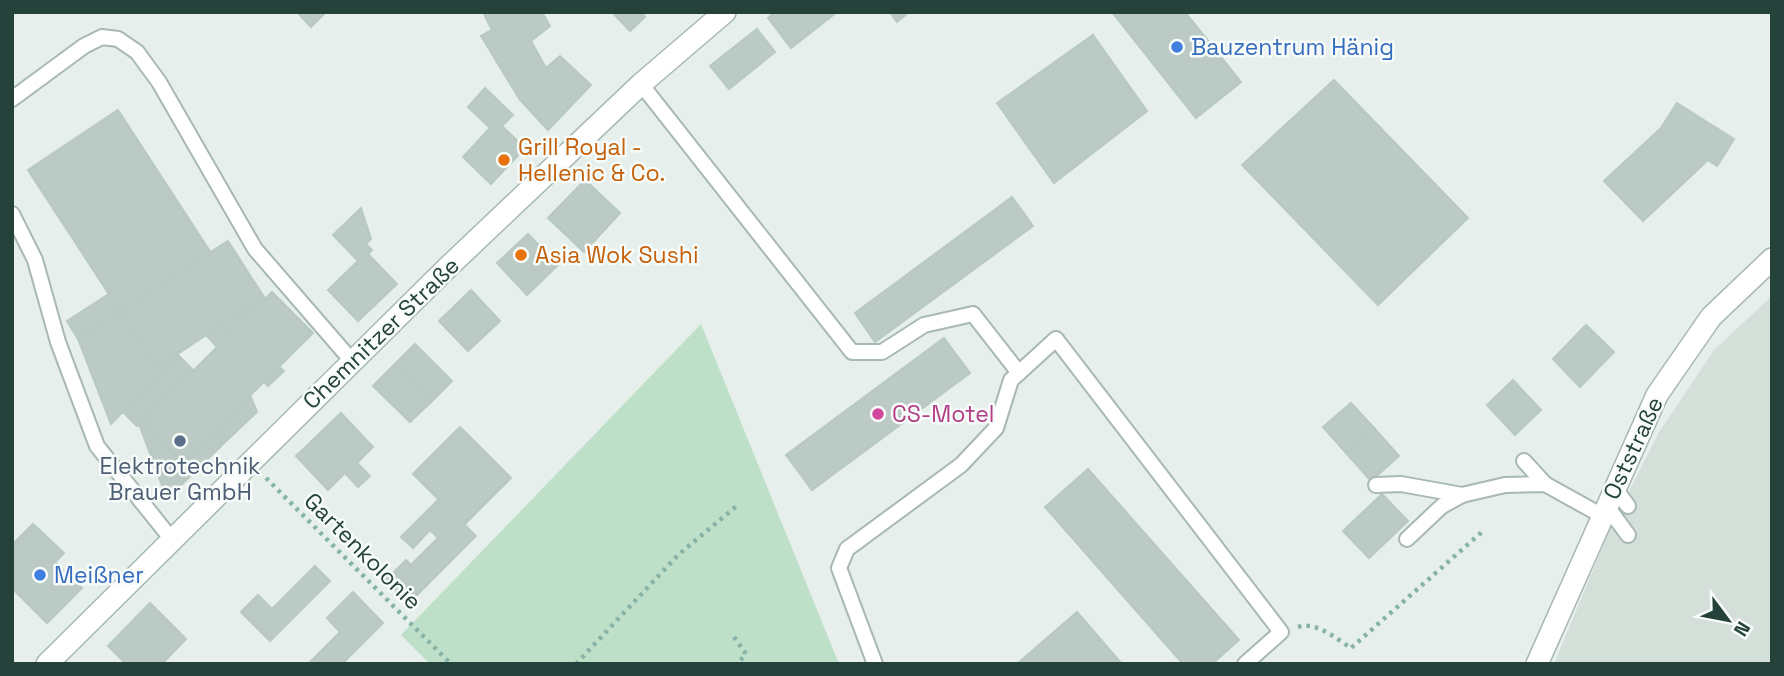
<svg xmlns="http://www.w3.org/2000/svg" width="1784" height="676" font-family="'Space Grotesk',sans-serif">
<style>
.built{fill:#d4dfda}
.green{fill:#bfe0c8}
.building{fill:#bbcac4;stroke:#b8c9c2;stroke-width:2}
.lines{fill:none;stroke-linecap:round;stroke-linejoin:round}
.service-casing{stroke:#a8b8b2;stroke-width:18}
.minor-casing{stroke:#a8b8b2;stroke-width:24}
.tertiary-casing{stroke:#a8b8b2;stroke-width:24}
.path{stroke:#86b3a5;stroke-width:4.5;stroke-dasharray:3.5 5;stroke-linecap:butt}
.service{stroke:#fff;stroke-width:14}
.minor{stroke:#fff;stroke-width:21}
.tertiary{stroke:#fff;stroke-width:21}
.shop-dot{fill:#3f7fe0;stroke:#f7fbf9;stroke-width:2.5}
.food-dot{fill:#e8710a;stroke:#f7fbf9;stroke-width:2.5}
.hotel-dot{fill:#d1479c;stroke:#f7fbf9;stroke-width:2.5}
.service-dot{fill:#5c6f8a;stroke:#f7fbf9;stroke-width:2.5}
.labels{text-anchor:middle;stroke-width:5;stroke-linejoin:round;paint-order:stroke}
.shop-label{font-size:23px;fill:#366cbe;stroke:#f7fbf9;text-anchor:start}
.food-label{font-size:23px;fill:#c56008;stroke:#f7fbf9;text-anchor:start}
.street-label{font-size:23px;fill:#24423a;stroke:#f7fbf9}
.hotel-label{font-size:23px;fill:#b23c85;stroke:#f7fbf9;text-anchor:start}
.service-label{font-size:23px;fill:#4e5e75;stroke:#f7fbf9}
</style>
<rect width="100%" height="100%" fill="#e6efeb"/>
<path class="built" d="M1772,296V664H1554L1610,529L1658,434L1714,350Z"/>
<path class="green" d="M701,324L839,664H430L401,635Z"/>
<g class="building">
<path d="M297,12H326L311,27Z"/>
<path d="M483,12H542L550,26L531,41L546,68L560,56L591,85L548,130L520,100L481,36L492,30Z"/>
<path d="M612,12H641L645,17L630,31Z"/>
<path d="M775,12H837L791,48L768,18Z"/>
<path d="M890,12H909L897,22Z"/>
<path d="M1112,12H1185L1241,82L1196,118Z"/>
<path d="M757,29L775,52L729,89L710,66Z"/>
<path d="M1093,35L1147,111L1054,183L997,103Z"/>
<path d="M1334,80L1468,218L1378,305L1242,165Z"/>
<path d="M485,88L513,115L502,126L525,148L491,184L463,157L490,128L468,107Z"/>
<path d="M1677,103L1734,139L1717,166L1708,160L1643,221L1604,181L1661,128Z"/>
<path d="M118,110L211,253L120,311L28,170Z"/>
<path d="M585,180L620,213L584,252L548,218Z"/>
<path d="M1012,197L1033,226L875,342L855,313Z"/>
<path d="M361,208L371,239L366,244L372,250L368,254L397,284L358,321L328,290L358,261L333,235Z"/>
<path d="M528,234L558,265L527,295L497,263Z"/>
<path d="M228,241L264,297L156,368L120,311Z"/>
<path d="M471,290L500,321L468,351L439,321Z"/>
<path d="M272,292L313,333L182,463L142,422Z"/>
<path d="M109,294L120,311L78,339L67,321Z"/>
<path d="M264,297L229,335L220,326Z"/>
<path d="M120,311L156,368L178,355L111,424L78,339Z"/>
<path d="M1586,325L1614,352L1580,387L1553,359Z"/>
<path d="M220,326L229,335L217,347L206,335Z"/>
<path d="M944,338L970,373L812,490L786,455Z"/>
<path d="M415,344L452,381L431,402L394,365Z"/>
<path d="M178,355L193,370L137,426L122,411Z"/>
<path d="M394,365L431,402L410,422L373,386Z"/>
<path d="M279,367L284,371L268,386L264,382Z"/>
<path d="M1513,380L1541,410L1515,435L1487,405Z"/>
<path d="M250,395L257,412L221,446L216,429Z"/>
<path d="M1351,403L1375,429L1347,454L1323,427Z"/>
<path d="M341,413L373,447L357,463L370,476L358,487L345,473L328,490L296,456Z"/>
<path d="M142,422L182,463L216,429L221,446L167,499L139,424Z"/>
<path d="M460,427L511,478L464,525L413,474Z"/>
<path d="M1375,429L1399,456L1371,481L1347,454Z"/>
<path d="M1088,469L1239,640L1212,664H1183L1045,507Z"/>
<path d="M1382,494L1408,521L1369,558L1343,531Z"/>
<path d="M439,499L476,536L409,603L386,580L406,560L411,565L438,538L430,530L413,548L401,537Z"/>
<path d="M33,524L64,553L55,562L82,588L47,623L12,588V545Z"/>
<path d="M315,566L330,581L270,641L241,612L258,595L272,609Z"/>
<path d="M353,592L383,623L342,664H308L340,632L327,618Z"/>
<path d="M150,603L186,639L162,664H126L108,646Z"/>
<path d="M1077,612L1122,664H1017Z"/>
</g>
<g class="lines">
<g class="service-casing">
<g id="service">
<path d="M641,84L852,352H882L924,325L973,314L1019,373"/>
<path d="M12,99L84,46L102,37L118,39L137,52L159,82L255,249L352,361"/>
<path d="M12,214L35,260L58,342L97,446L173,541"/>
<path d="M1524,461L1545,484"/>
<path d="M1376,485L1401,484L1462,495L1505,485L1545,484L1601,515"/>
<path d="M1614,487L1628,506"/>
<path d="M1606,505L1628,535"/>
<path d="M1407,539L1442,506L1462,495"/>
<path d="M875,664L839,568L847,549L961,465L996,428L1011,380L1056,339L1281,632L1245,664"/>
</g>
</g>
<g class="minor-casing">
<path id="minor" d="M1537,664L1657,395L1711,317L1772,259"/>
</g>
<g class="tertiary-casing">
<path id="tertiary" d="M47,664L446,269L641,84L725,12"/>
</g>
<g class="path">
<path d="M266,478L451,664"/>
<path d="M1298,627C1316,621 1337,639 1351,648L1483,531"/>
<path d="M734,637L746,654L737,664"/>
<path d="M576,664L678,555L739,504"/>
</g>
<use href="#service" class="service"/>
<use href="#minor" class="minor"/>
<use href="#tertiary" class="tertiary"/>
</g>
<g class="shop-dot">
<circle cx="1177" cy="47" r="7"/>
<circle cx="40" cy="575" r="7"/>
</g>
<g class="food-dot">
<circle cx="504" cy="160" r="7"/>
<circle cx="521" cy="255" r="7"/>
</g>
<circle class="hotel-dot" cx="878" cy="414" r="7"/>
<circle class="service-dot" cx="180" cy="441" r="7"/>
<g class="labels">
<g class="shop-label">
<text x="1191" y="55">Bauzentrum Hänig</text>
<text x="54" y="583">Meißner</text>
</g>
<g class="food-label">
<text x="518" y="155">Grill Royal -<tspan x="518" dy="26">Hellenic &amp; Co.</tspan></text>
<text x="535" y="263">Asia Wok Sushi</text>
</g>
<g class="street-label">
<text transform="translate(381 333) rotate(-44)" y="8">Chemnitzer Straße</text>
<text transform="translate(1633 448) rotate(-65)" y="8">Oststraße</text>
<text transform="translate(363 551) rotate(45)" y="8">Gartenkolonie</text>
</g>
<g class="hotel-label">
<text x="892" y="422">CS-Motel</text>
</g>
<g class="service-label">
<text x="180" y="474">Elektrotechnik<tspan x="180" dy="26">Brauer GmbH</tspan></text>
</g>
</g>
<rect width="1784" height="676" fill="none" stroke="#24423a" stroke-width="28"/>
<g transform="translate(1728 620) rotate(122)" stroke="#f7fbf9" stroke-width="5" paint-order="stroke">
<path d="M0-5L12 26L0 18L-12 26Z" fill="#24423a"/>
<text y="-10" font-size="19" font-weight="bold" text-anchor="middle" fill="#24423a">N</text>
</g>
</svg>
